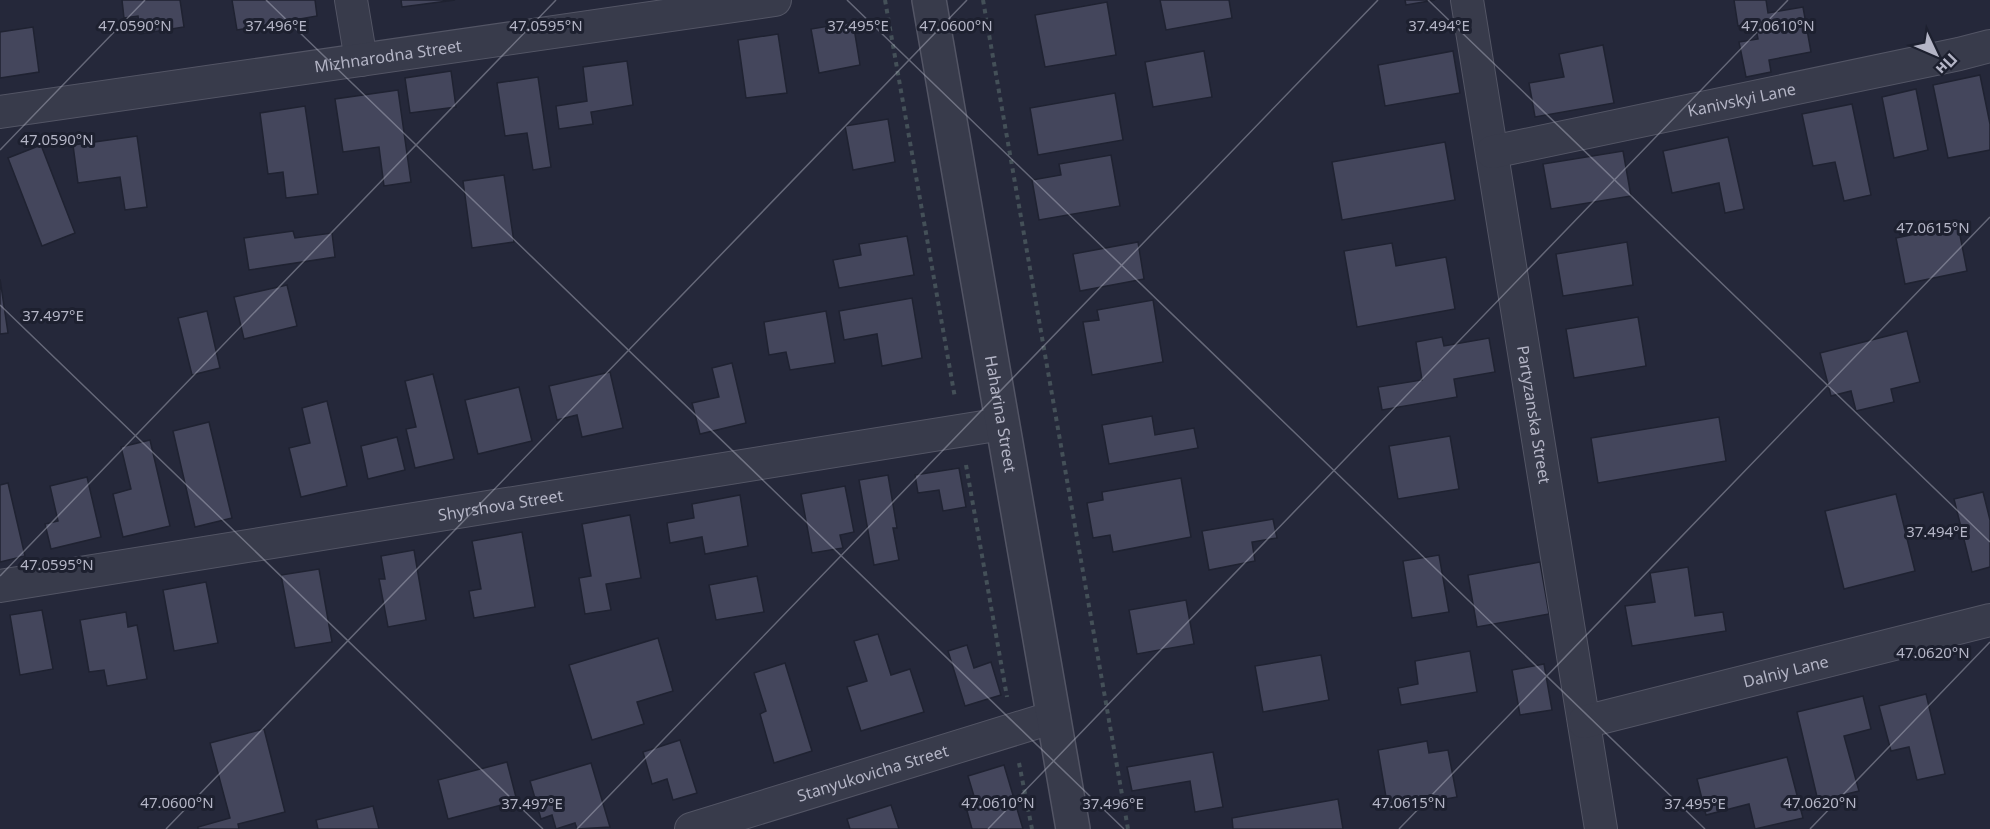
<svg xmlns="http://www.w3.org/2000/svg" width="1990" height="829" font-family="'Noto Sans',sans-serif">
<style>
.building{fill:#44465c;stroke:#1f2231;stroke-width:1.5}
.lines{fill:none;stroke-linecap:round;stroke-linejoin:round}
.minor-casing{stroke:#535565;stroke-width:34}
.tertiary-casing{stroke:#535565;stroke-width:36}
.path{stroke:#445058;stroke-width:4;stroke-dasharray:4.5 4.5;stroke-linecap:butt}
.minor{stroke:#383b4b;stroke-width:32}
.tertiary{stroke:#383b4b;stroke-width:33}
.ticks{fill:none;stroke:#b4b5c6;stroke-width:1.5;stroke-opacity:0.45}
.labels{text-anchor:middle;stroke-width:6;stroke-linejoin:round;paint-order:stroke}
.street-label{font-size:16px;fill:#b4b5c6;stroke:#1d202f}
.ticks-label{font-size:15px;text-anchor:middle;fill:#b4b5c6;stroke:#1d202f;stroke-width:6;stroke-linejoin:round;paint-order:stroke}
</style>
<rect width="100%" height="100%" fill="#25283a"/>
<g class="building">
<path d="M122,0H180L184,27L140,34L138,16L124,18Z"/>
<path d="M232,0H315L317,16L237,30Z"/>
<path d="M401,0H455L402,7Z"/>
<path d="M1160,0H1229L1232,18L1166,30Z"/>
<path d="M1405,0H1435L1406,5Z"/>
<path d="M1734,0H1766L1768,13L1803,7L1811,52L1769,60L1771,72L1746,77L1739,42L1758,39L1755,23L1738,26Z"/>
<path d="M1107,2L1116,55L1045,67L1035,15Z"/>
<path d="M853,22L860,65L819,73L811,29Z"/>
<path d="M33,27L39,72L0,78V32Z"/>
<path d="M778,34L787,93L746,98L738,40Z"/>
<path d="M1603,45L1614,103L1535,117L1529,83L1564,77L1559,54Z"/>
<path d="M1204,51L1212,97L1153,107L1145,62Z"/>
<path d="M1453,51L1460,93L1385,106L1378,65Z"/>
<path d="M627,61L633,105L591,112L593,124L559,129L556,106L587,101L583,67Z"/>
<path d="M451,71L456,107L410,113L405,78Z"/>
<path d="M1980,75L1990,124V150L1948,158L1933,85Z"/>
<path d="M538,77L551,167L533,170L527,133L505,136L497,83Z"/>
<path d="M1916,89L1928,150L1894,158L1882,97Z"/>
<path d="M398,90L411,182L384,186L379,147L343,152L335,99Z"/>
<path d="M1115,93L1123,140L1038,155L1030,108Z"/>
<path d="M1852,104L1871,195L1844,201L1835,162L1813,166L1802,114Z"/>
<path d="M305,106L318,194L286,198L283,172L268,174L260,113Z"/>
<path d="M888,119L895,162L853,170L845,126Z"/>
<path d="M137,136L147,207L125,210L120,177L78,183L73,145Z"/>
<path d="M1728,137L1744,209L1725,213L1719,183L1672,193L1663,151Z"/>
<path d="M1445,142L1455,200L1342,220L1332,162Z"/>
<path d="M41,145L75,233L42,246L8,158Z"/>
<path d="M1623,151L1631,196L1551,209L1543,164Z"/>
<path d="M1111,155L1120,206L1039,220L1032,180L1061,175L1059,164Z"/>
<path d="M504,175L514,242L472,248L463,181Z"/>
<path d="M1958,225L1967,271L1905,284L1896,238Z"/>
<path d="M293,231L295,238L332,233L335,257L249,270L244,238Z"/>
<path d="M907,236L914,275L839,288L833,260L861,255L859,244Z"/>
<path d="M1138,242L1144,279L1080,291L1073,254Z"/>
<path d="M1627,242L1633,285L1563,296L1556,254Z"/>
<path d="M1392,243L1396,266L1446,257L1455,309L1357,327L1344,251Z"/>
<path d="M0,279L8,333L0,334Z"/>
<path d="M287,285L297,326L244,339L234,297Z"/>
<path d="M912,298L922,358L882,366L877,334L844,340L839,311Z"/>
<path d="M1153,300L1163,362L1092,375L1083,322L1099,320L1097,310Z"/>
<path d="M207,311L220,368L192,375L178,318Z"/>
<path d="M826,311L835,363L790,370L786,352L769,355L764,322Z"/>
<path d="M1638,317L1646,366L1574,378L1566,329Z"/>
<path d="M1907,331L1920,382L1891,389L1894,402L1856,411L1851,391L1831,396L1820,353Z"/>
<path d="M1442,337L1444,346L1489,338L1495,372L1454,379L1457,397L1382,410L1378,387L1422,380L1416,342Z"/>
<path d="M732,363L746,423L700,434L692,403L719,397L712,368Z"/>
<path d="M610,372L623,428L582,437L577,415L557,420L549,386Z"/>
<path d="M433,374L454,459L415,468L406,429L416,427L405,381Z"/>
<path d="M519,387L532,441L478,454L465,400Z"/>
<path d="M327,401L347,486L301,497L289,448L310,443L302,408Z"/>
<path d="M1152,416L1155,435L1194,428L1198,448L1109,464L1102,425Z"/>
<path d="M1719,417L1726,461L1598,483L1591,438Z"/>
<path d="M209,422L232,518L195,527L173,431Z"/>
<path d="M1450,436L1459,489L1398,499L1389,446Z"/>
<path d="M397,437L405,470L368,479L361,446Z"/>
<path d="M150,440L170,526L123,537L113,494L131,489L121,447Z"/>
<path d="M959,468L966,507L943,511L939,490L918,493L915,475Z"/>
<path d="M888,475L897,528H893L899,560L874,565L859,480Z"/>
<path d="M87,477L101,537L51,549L45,524L58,521L50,486Z"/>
<path d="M1181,478L1191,537L1113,552L1110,535L1093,538L1087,503L1103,500L1102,492Z"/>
<path d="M8,483L25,556L0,562V485Z"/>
<path d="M845,486L854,532L840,535L843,548L812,553L801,494Z"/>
<path d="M1983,492L1990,520V567L1972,572L1954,499Z"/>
<path d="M1896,494L1915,571L1844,589L1825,511Z"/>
<path d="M740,495L748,546L705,554L702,537L670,543L667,523L694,518L692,504Z"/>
<path d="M630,515L641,578L606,584L611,610L585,614L579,578L591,576L582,524Z"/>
<path d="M1273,519L1277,538L1252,542L1255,561L1209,570L1202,531Z"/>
<path d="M522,532L535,607L474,618L469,591L481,589L472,541Z"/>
<path d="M414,550L426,620L388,627L379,579H385L381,556Z"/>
<path d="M1439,555L1449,612L1412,618L1403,561Z"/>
<path d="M1540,562L1549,614L1477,627L1468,575Z"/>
<path d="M1688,567L1695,616L1723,612L1726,631L1632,646L1625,606L1655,602L1650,573Z"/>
<path d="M319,569L332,642L295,648L281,575Z"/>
<path d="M757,576L764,612L716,620L709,585Z"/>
<path d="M206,582L218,643L174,651L163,590Z"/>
<path d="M1186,600L1194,644L1137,654L1129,610Z"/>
<path d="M42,610L53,669L20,675L10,615Z"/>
<path d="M126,612L128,627L137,625L147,679L107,686L104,670L89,672L80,620Z"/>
<path d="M878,634L891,675L910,669L924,712L861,731L847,687L867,681L854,641Z"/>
<path d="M658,638L673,691L637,702L644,724L592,740L569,665Z"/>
<path d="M967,645L974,668L991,662L1001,695L965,706L948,651Z"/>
<path d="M1470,651L1477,692L1401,705L1398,688L1418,684L1415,661Z"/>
<path d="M1321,655L1329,700L1263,712L1255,666Z"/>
<path d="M785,663L812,751L774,763L760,714L766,711L754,673Z"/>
<path d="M1544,664L1552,710L1520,715L1512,670Z"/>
<path d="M1926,694L1945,774L1917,780L1909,747L1891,751L1879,706Z"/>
<path d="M1863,696L1871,729L1844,736L1859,791L1818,801L1797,712Z"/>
<path d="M264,729L285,812L238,824L239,829H198V827L230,818L210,743Z"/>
<path d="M680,740L697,793L673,800L667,779L652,784L643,752Z"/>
<path d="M1427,741L1429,753L1448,750L1457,797L1388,809L1378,750Z"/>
<path d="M1213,752L1223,807L1195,812L1190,781L1132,791L1127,767Z"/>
<path d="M1787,757L1803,818L1755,829L1749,804L1706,815L1697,779Z"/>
<path d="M507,762L517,801L448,819L438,780Z"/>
<path d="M591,763L610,827L577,829L575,823L556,829L552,815L541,819L530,781Z"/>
<path d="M1004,765L1023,829H972L964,800L974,796L968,776Z"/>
<path d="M1338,799L1343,829H1233L1232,818Z"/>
<path d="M891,805L899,829H850L847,819Z"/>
<path d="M373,806L379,829H318L316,820Z"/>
</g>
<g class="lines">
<g class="minor-casing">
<g id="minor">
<path d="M351,0L361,60"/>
<path id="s1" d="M1467,0L1601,829"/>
<path id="s2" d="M0,112L775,0"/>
<path id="s3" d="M1492,152L1959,54L1990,46"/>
<path id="s4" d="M0,586L1002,424"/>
<path id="s5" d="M1584,722L1990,620"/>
<path id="s6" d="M691,829L1054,717"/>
</g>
</g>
<g class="tertiary-casing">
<g id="tertiary">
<path id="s7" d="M929,0L1073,829"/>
</g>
</g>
<g class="path">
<path d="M885,0L955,398"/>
<path d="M983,0L1128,829"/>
<path d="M966,465L1007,697"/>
<path d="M1019,763L1032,829"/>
</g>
<use href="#minor" class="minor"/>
<use href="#tertiary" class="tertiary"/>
</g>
<path class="ticks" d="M266,0L1124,829M847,0L1705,829M1428,0L1990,542M0,150L145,0M0,305L543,829M0,576L556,0M166,829L967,0M577,829L1378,0M988,829L1788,0M1399,829L1990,217M1810,829L1990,642"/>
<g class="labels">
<g class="street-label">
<text dy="6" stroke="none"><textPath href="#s2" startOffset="392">Mizhnarodna Street</textPath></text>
<text dy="6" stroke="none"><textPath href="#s3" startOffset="255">Kanivskyi Lane</textPath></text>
<text dy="6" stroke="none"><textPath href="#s7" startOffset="420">Haharina Street</textPath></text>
<text dy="6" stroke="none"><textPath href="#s1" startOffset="420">Partyzanska Street</textPath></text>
<text dy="6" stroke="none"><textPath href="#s4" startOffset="507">Shyrshova Street</textPath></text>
<text dy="6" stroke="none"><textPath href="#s5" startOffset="208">Dalniy Lane</textPath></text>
<text dy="6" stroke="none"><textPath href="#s6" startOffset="190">Stanyukovicha Street</textPath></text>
</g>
</g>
<g class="ticks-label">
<text x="276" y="31">37.496°E</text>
<text x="1439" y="31">37.494°E</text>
<text x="858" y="31">37.495°E</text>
<text x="135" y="31">47.0590°N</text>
<text x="546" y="31">47.0595°N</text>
<text x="956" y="31">47.0600°N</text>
<text x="1778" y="31">47.0610°N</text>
<text x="57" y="145">47.0590°N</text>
<text x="1933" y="233">47.0615°N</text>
<text x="53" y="321">37.497°E</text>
<text x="1937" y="537">37.494°E</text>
<text x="57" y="570">47.0595°N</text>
<text x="1933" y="658">47.0620°N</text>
<text x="177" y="808">47.0600°N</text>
<text x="998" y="808">47.0610°N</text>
<text x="1409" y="808">47.0615°N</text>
<text x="1820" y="808">47.0620°N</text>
<text x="532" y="809">37.497°E</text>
<text x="1113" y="809">37.496°E</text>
<text x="1695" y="809">37.495°E</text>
</g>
<g transform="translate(1936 54) rotate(134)" stroke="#1d202f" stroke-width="4.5" paint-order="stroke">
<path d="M0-4.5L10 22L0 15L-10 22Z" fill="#b4b5c6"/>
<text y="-9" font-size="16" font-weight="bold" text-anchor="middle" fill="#b4b5c6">Пн</text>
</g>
</svg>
